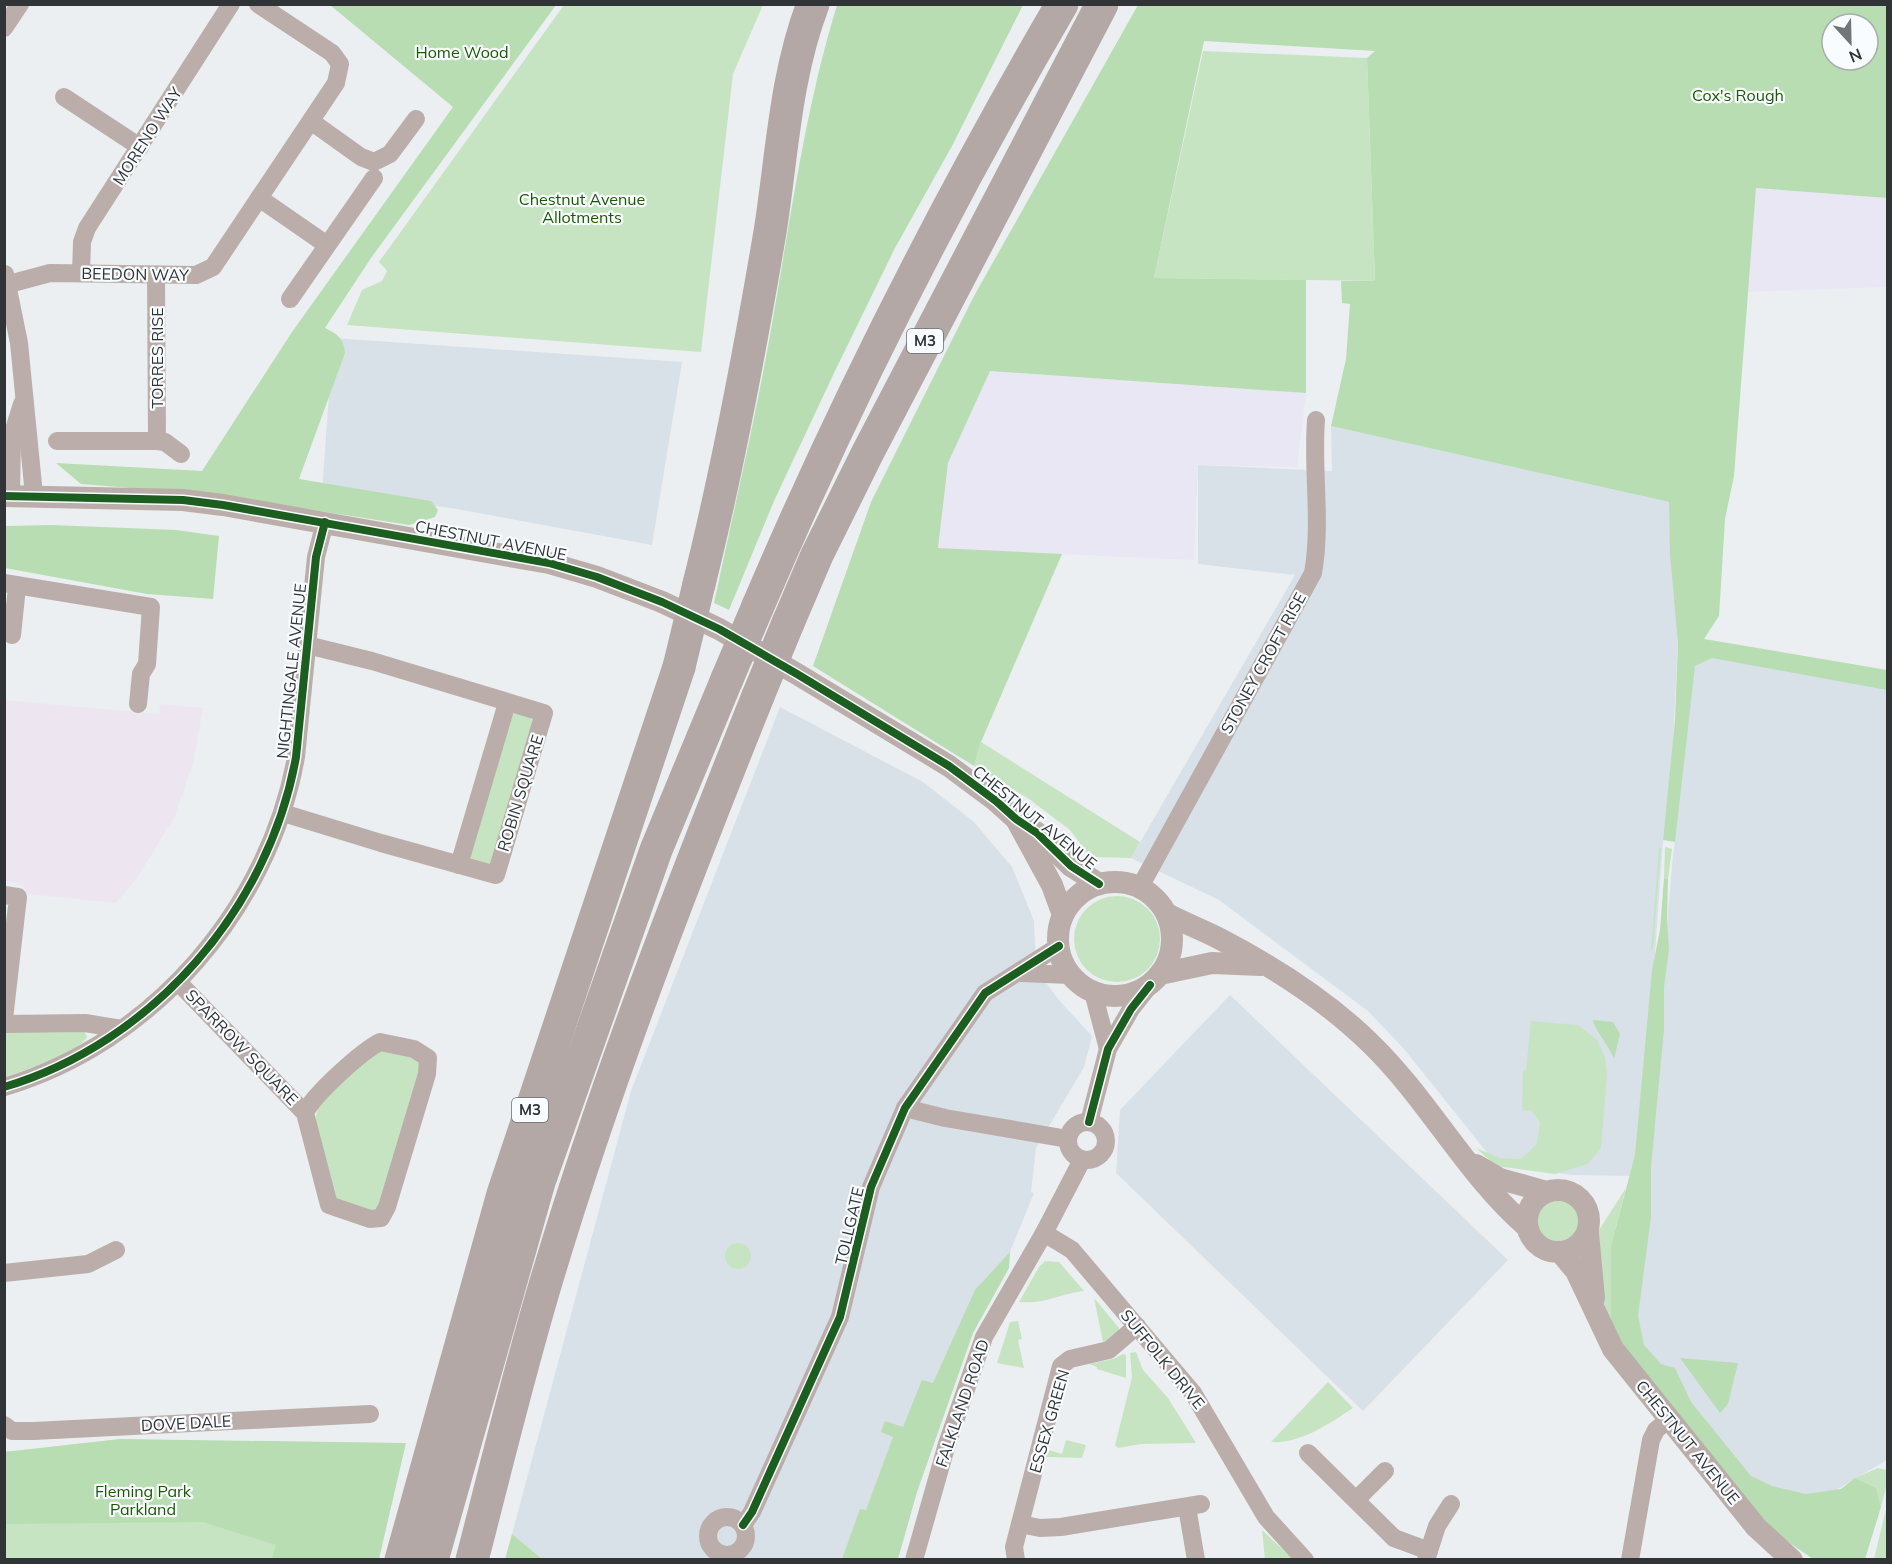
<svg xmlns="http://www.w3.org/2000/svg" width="1892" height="1564" font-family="Mulish,sans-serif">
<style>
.built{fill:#d8e1e8}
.industrial{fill:#eae7f4}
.education{fill:#ede6f1}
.green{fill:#c6e4c2}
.forest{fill:#b8ddb2;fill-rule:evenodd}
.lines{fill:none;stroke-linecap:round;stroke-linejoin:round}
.minor{stroke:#bbaeaa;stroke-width:18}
.tertiary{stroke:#bbaeaa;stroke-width:22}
.motorway{stroke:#b4a8a6;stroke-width:33}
.motorway-bridge{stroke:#b4a8a6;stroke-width:33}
.cycleway-casing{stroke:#f9fcfe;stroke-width:11}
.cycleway{stroke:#1b5e20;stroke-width:8}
.labels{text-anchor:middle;stroke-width:4.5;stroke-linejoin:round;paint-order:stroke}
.shield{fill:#f9fcfe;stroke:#6d7072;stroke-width:1.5}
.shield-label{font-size:15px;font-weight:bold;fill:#313436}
.park-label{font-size:16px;fill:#1a5803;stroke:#f9fcfe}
.street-label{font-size:16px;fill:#313436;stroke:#f9fcfe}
</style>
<rect width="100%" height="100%" fill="#ebeff2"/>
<g class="built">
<path d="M333,338L682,362L652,545L451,508L322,492Z"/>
<path d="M1331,426L1669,502L1678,637L1673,747L1663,842L1639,1176L1573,1175L1497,1165L1404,1049L1368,1011L1219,900L1131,858L1295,575L1198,564V465L1332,471Z"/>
<path d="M1697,641L1887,685V1460L1792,1516L1760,1493L1642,1349L1634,1307L1672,866Z"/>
<path d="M780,707L923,782L974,822L1012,867L1034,921L1036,969L1058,999L1092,1036L1084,1067L1036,1148L1031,1192L1034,1193L1010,1252L971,1329L940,1406L895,1559H542L512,1534L631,1091Z"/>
<path d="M1230,995L1508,1260L1363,1411L1116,1173L1120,1110Z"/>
</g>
<g class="industrial">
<path d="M1756,187L1887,198V287L1748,292Z"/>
<path d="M989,371L1306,393L1297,467L1198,465L1194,560L938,549L948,463Z"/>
</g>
<path class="education" d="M4,700L159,714L160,704L203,708L194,760L175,816L137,878L116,903L27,894L22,884L5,881Z"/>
<g class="green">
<path d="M564,5H763L733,74L701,352L347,325L362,290L382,281L387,271L379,262Z"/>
<path d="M1203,51L1367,58L1375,281L1154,278Z"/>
<path d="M518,712L530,716L534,724L492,865L471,860L470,854L509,716Z"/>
<path d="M981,742L1140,842L1131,858L1090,857L1070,830L1029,799L974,766Z"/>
<path d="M1665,847L1672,849L1668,879L1664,878Z"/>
<path d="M1659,848H1661L1653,949L1651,950Z"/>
<circle cx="1117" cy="939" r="43"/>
<path d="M1531,1021L1578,1025L1597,1040L1605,1057L1607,1075L1601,1148L1588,1164L1555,1174L1496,1166L1476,1148L1500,1158L1521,1159L1537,1144L1540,1122L1531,1110L1522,1111L1523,1070H1526Z"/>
<path d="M4,1030L84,1031L87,1037C77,1055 24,1070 5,1077Z"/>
<path d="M378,1048L416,1055L424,1065L378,1212L335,1203L315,1120L319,1105Z"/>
<path d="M1626,1188L1611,1246V1327L1601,1295L1599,1230Z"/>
<circle cx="1557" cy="1222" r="23"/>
<circle cx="738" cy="1256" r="13"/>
<path d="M1045,1261L1059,1262L1084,1291C1058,1294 1047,1304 1019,1302L1039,1267Z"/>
<path d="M1094,1298L1119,1328V1334L1104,1347Z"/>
<path d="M1018,1321L1022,1339L1018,1340L1024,1368L997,1363L1010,1322Z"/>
<path d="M1136,1352L1143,1370L1168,1398L1196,1443L1141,1444L1118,1448L1115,1445L1132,1377L1130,1353Z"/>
<path d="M1123,1354L1126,1355V1378L1097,1369V1367L1089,1364L1113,1359Z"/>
<path d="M1328,1382L1353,1408C1330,1423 1301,1444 1271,1442Z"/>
<path d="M121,1439L379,1560L5,1559L4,1452Z"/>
<path d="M1066,1440L1086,1445L1082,1458L1047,1457L1049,1450L1062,1454Z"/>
<path d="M1878,1468L1887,1470V1484L1881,1507L1876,1488L1855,1478Z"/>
<path d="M1887,1505V1559H1874Z"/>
<path d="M1262,1530L1293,1559H1265Z"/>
</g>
<g class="forest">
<path d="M330,5H556L371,258L325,328C337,334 344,338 345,353L299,479L431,501L438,510L435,517L409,525L217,495L81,484L56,463L202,471L292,332L453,107Z"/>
<path d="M837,5H1023L952,146L895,248L834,373L774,501L729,610L714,603C733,513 754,425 770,335C790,224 804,112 837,5Z"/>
<path d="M1138,5H1887V198L1756,188L1734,476L1725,519L1719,616L1704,639L1887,670V690L1712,658L1695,666L1675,842L1663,840L1675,720L1678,643L1670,554L1669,502L1331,426L1346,359L1350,304L1342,303L1341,281H1375L1367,58L1375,51L1204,41L1154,278L1306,280V393L990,371L948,463L938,548L1062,554L981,742L974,766L813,666L871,502L974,296ZM1832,24H1868V60H1832Z"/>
<path d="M52,525L176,530L219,536L213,599L147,594L5,568V526Z"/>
<path d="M1664,878L1668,879L1667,920L1669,950L1664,987V1029L1651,1167V1217L1638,1316L1644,1345L1661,1364L1675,1368L1691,1402L1751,1476L1772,1486L1806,1494L1841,1489L1855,1478L1876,1488L1881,1507L1865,1559H1813L1775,1533L1664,1406L1611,1327V1246L1635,1155L1652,970L1660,930Z"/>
<path d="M1593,1020L1613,1022L1620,1034L1614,1059C1610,1047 1594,1029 1593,1020Z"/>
<path d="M1010,1252L1009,1268L973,1333L917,1492L898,1559H842L860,1509L866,1510L893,1437L881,1432L885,1421L903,1427L922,1380L933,1383L975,1290Z"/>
<path d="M1680,1358L1738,1363L1728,1404L1720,1413Z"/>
<path d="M121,1439L406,1443L379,1559H272L276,1545L203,1522L5,1524V1452Z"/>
<path d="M512,1534L542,1559H505Z"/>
</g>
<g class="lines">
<g class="minor">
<path d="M4,28L20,4"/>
<path d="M64,97L140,147"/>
<path d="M312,122L361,157L374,162L390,154L416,119"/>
<path d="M259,198L327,245"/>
<path d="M81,273L82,242L87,228L231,4"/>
<path d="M5,274L19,343L34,495"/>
<path d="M156,275L157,441"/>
<path d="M9,284L50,273L196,275L213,267L336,83L340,64L332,53L258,4"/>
<path d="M290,299L374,178"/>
<path d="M57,441H157L165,442L181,454"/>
<path d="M11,495L12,436L22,404"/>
<path d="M4,583L151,607L147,664L141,674L138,704"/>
<path d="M12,635L17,587"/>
<path d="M283,813L381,843L496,875L544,713L372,661L307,645"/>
<path d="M459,865L507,703"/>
<path d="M1140,887L1313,573C1322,522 1312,471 1316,420"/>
<path d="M4,895L18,897L4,1019"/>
<path d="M1020,973L1071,975"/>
<path d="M178,982L305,1113C313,1095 362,1051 380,1042L414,1049L428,1058L427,1074L387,1207L381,1218L370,1219L329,1205L305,1113"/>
<path d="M1093,992L1108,1049"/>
<path d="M4,1024L85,1023L122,1029"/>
<path d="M4,1087C153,1043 269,908 296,757L316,557L325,522"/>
<path d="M905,1108L945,1118L1068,1139"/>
<circle cx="1087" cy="1141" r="19"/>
<path d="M1089,1122L1108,1049L1131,1009L1150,985"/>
<path d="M1044,1233L1072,1250L1193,1393L1266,1517L1305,1560"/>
<path d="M4,1273L88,1264L116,1250"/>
<path d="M4,1425L12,1431H34L370,1414"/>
<path d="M1308,1453L1394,1538L1429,1551"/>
<path d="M1356,1500L1385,1471"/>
<path d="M1187,1507L1196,1560"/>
<circle cx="727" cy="1536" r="19"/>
<path d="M1020,1524L1040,1528L1061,1527L1201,1504"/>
<path d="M743,1525L752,1512L840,1317L871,1187L905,1108L985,993L1059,946"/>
<path d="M914,1560L947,1444L984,1337L1044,1233L1082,1160"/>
<path d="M1016,1560L1014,1547L1061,1366L1070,1359L1109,1350L1137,1326"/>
<path d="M1426,1560L1437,1526L1451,1504"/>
<path d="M1630,1560L1651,1440L1656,1430L1669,1419"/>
</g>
<g class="tertiary">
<path d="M4,496L183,500L223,505L549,563L597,577L662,602L719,629L797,674L949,766L996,801L1016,819L1037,833L1071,866L1099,884"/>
<path d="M1016,819L1052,885L1063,915"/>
<circle cx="1115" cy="939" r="57"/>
<path d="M1167,914C1184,923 1203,930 1220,939C1274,967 1327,1001 1370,1043C1428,1099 1466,1174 1527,1227"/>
<path d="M1160,974L1212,963L1261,965"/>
<path d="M1476,1165L1500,1179L1547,1192"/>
<circle cx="1558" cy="1221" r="31"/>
<path d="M1588,1233L1594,1298"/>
<path d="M1561,1253L1576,1271L1613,1349L1756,1527L1792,1560"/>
</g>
<g class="motorway">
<path d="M699,584C728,468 750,350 770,232C782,156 785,77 813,4"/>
<path d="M758,606C846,399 949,198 1062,4"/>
<path d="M788,623L817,555L868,452L1102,4"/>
<path d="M401,1560L503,1194L679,667"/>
<path d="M432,1560L539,1182L656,850L727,679"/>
<path d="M472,1560C497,1464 520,1367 549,1272C608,1076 682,886 758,696"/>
</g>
<g class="motorway-bridge">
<path d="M679,667L699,584"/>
<path d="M727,679L758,606"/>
<path d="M758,696L788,623"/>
</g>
<g class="cycleway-casing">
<g id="cycleway">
<path d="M4,496L183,500L223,505L549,563L597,577L662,602L719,629L797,674L949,766L996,801L1016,819L1037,833L1071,866L1099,884"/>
<path d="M4,1087C153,1043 269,908 296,757L316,557L325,522"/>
<path d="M1089,1122L1108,1049L1131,1009L1150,985"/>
<path d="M743,1525L752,1512L840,1317L871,1187L905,1108L985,993L1059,946"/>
</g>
</g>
<use href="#cycleway" class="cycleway"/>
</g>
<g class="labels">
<g class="shield">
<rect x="907" y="329" width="36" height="24" rx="4.5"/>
<rect x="512" y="1098" width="36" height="24" rx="4.5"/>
</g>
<g class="shield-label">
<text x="925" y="346">M3</text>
<text x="530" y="1115">M3</text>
</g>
<g class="park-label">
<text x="462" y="58">Home Wood</text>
<text x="1738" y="101">Cox's Rough</text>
<text x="582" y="205">Chestnut Avenue<tspan x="582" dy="18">Allotments</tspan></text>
<text x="143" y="1497">Fleming Park<tspan x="143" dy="18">Parkland</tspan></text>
</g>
<g class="street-label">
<text transform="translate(147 136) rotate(-57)" y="6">MORENO WAY</text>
<text transform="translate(135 274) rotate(1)" y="6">BEEDON WAY</text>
<text transform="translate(157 358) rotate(-90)" y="6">TORRES RISE</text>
<text transform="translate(491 540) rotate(11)" y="6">CHESTNUT AVENUE</text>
<text transform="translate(1263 663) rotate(-61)" y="6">STONEY CROFT RISE</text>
<text transform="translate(291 671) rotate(-84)" y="6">NIGHTINGALE AVENUE</text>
<text transform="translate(520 793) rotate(-73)" y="6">ROBIN SQUARE</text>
<text transform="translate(1035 817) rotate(39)" y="6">CHESTNUT AVENUE</text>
<text transform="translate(242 1047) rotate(46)" y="6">SPARROW SQUARE</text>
<text transform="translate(849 1226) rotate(-77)" y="6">TOLLGATE</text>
<text transform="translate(1163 1359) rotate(51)" y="6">SUFFOLK DRIVE</text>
<text transform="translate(962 1403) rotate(-71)" y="6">FALKLAND ROAD</text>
<text transform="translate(1049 1421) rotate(-74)" y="6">ESSEX GREEN</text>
<text transform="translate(186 1423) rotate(-3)" y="6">DOVE DALE</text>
<text transform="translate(1688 1442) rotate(51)" y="6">CHESTNUT AVENUE</text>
</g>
</g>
<rect width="1892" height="1564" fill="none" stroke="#313436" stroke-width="12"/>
<g transform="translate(1850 42) rotate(158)"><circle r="28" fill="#f9fcfe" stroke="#a9acae" stroke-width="1.5"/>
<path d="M0-4.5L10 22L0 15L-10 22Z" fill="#727578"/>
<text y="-9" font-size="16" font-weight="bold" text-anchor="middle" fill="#313436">N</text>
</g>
</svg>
